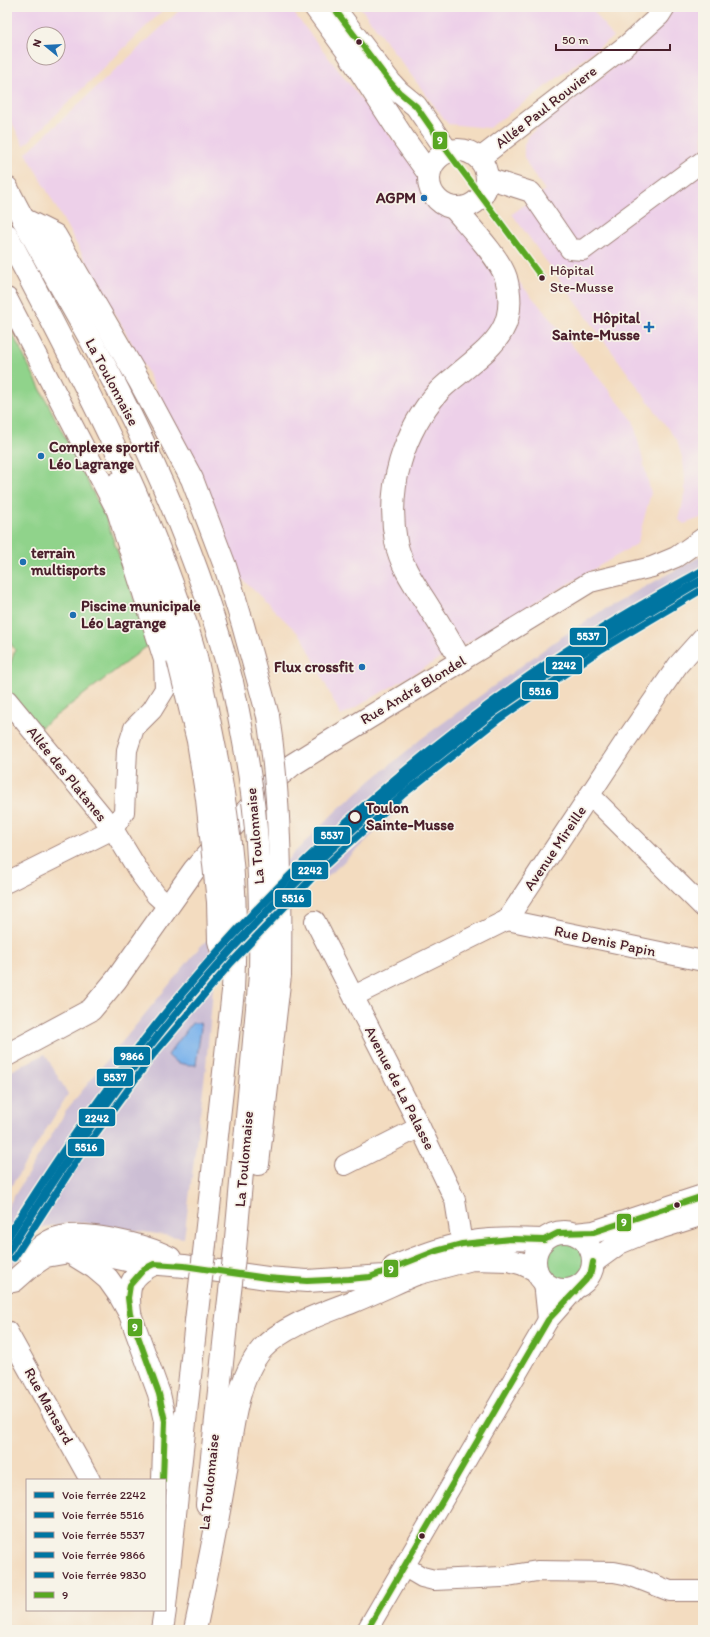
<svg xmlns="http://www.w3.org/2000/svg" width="710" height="1637" font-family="Itim,sans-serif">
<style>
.built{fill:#edd0e9;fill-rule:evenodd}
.industrial{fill:#ccbed4}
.green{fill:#90d38b;stroke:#6d795b}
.water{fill:#7bb3eb;stroke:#62698b}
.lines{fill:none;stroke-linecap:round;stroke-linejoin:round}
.minor-casing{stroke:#9e7e76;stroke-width:22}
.major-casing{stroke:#9e7e76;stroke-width:24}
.highway-casing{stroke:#9e7e76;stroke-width:24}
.minor{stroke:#fff;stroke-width:20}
.major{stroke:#fff;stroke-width:22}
.highway{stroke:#fff;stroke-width:22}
.highway-bridge-casing{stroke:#9e7e76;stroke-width:24;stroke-linecap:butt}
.highway-bridge{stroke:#fff;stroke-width:22}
.bus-1-casing{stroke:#f7f3e8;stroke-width:9}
.bus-1{stroke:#58a722;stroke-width:6}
.rail-1-casing{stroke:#f7f3e8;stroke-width:10}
.rail-2-casing{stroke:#f7f3e8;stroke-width:10}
.rail-3-casing{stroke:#f7f3e8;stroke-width:10}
.rail-4-casing{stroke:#f7f3e8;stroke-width:10}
.rail-5-casing{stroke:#f7f3e8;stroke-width:10}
.rail-1{stroke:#0075a1;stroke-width:7}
.rail-2{stroke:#0075a1;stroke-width:7}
.rail-3{stroke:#0075a1;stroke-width:7}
.rail-4{stroke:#0075a1;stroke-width:7}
.rail-5{stroke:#0075a1;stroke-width:7}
.bus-dot{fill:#4a1f2b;stroke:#f7f3e8;stroke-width:1.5}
.poi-dot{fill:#1f6fb2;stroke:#f7f3e8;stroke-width:1.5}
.stop-dot{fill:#f7f3e8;stroke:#4a1f2b;stroke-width:2}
.labels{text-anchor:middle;stroke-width:3.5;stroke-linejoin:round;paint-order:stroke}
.bus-label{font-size:14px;fill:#4a1f2b;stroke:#f7f3e8;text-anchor:start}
.street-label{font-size:15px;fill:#4a1f2b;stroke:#f7f3e8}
.poi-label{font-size:15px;font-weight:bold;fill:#4a1f2b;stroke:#f7f3e8;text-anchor:end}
.stop-label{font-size:15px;font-weight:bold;fill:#4a1f2b;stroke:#f7f3e8;text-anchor:start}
.line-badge{stroke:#f7f3e8;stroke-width:1.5}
.badge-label{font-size:11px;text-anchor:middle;font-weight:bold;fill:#fff}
</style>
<rect width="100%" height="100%" fill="#f7f3e8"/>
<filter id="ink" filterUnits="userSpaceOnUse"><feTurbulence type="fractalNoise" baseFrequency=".025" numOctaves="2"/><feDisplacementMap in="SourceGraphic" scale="8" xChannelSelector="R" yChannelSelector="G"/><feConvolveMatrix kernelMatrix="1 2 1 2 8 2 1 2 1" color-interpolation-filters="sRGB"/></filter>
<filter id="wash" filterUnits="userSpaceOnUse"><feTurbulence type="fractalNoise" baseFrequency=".012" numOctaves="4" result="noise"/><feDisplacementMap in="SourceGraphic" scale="16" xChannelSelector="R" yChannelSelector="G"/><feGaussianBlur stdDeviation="0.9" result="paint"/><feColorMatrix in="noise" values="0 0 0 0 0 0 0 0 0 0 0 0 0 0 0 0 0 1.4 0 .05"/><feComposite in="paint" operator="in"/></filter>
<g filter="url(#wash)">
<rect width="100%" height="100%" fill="#f3dcc0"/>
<g class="built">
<path d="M7,7H166L24,146L7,113ZM34,34H58V58H34Z"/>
<path d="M183,7H289L394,141L539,305L633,420L651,493L637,544L341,716L303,638L238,575L182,440L142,362L26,153Z"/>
<path d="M360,7H591L613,37L489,128L448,124Z"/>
<path d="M675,7H703V517L684,524L679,520L685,492V477L683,460L677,441L512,214L545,190L530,169L524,157V144L530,134L648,40Z"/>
</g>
<g class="industrial">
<path d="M703,555V594L662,616L551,685L489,729L439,769L400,804L398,811L321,883L315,878L277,915L276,871L338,809L372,780L421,739L554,642L606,608Z"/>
<path d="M216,931L212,1001L206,1066L184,1238L78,1222L36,1228L7,1275V1208L68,1108L200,947Z"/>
<path d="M45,1054L68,1094L7,1193V1073Z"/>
</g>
<g class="green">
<path d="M7,323L105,516L150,644L36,731L7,694V673L15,650L7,638Z"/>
<path d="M558,1232C578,1231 592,1242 591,1262C591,1265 592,1269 591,1272C586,1286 566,1295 552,1288C547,1285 538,1268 534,1263C536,1248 544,1237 558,1232Z"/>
</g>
<path class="water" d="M192,1023H200L201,1028L196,1065C185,1065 175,1064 168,1055Z"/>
</g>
<g filter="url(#ink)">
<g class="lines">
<g class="minor-casing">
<g id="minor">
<path d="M479,159L628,44L660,15L665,7"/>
<path d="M487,178L531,192L570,249L583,250L703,161"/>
<path d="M7,298L117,511L164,660L165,689L152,710L134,728L127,750L124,812L113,829L7,882"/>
<path d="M461,661L590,582L652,567L676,557L703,538"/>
<path d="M7,700L113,829L141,875L156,895L168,906"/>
<path d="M590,795L703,907"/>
<path d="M507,920L703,961"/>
<path d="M315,921L420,1127L455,1200L462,1244L471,1257"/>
<path d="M354,996L507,920L626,740L678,665L703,637"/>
<path d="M345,1165L420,1127"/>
<path d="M544,1282L548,1320"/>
<path d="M7,1331L90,1480"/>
<path d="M405,1567L422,1577L434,1580L502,1577L537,1571L614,1572L629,1575L670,1591H703"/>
<path d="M367,1630L548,1320L578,1286"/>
</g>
</g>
<g class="major-casing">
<g id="major">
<path d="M315,7L347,51L404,139L429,174"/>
<path d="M333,7L390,82L399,92L416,106L448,152"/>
<circle cx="458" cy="179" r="29"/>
<path d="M7,1055L91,1010L116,980L194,870L274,780L292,765L316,750L461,661C451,643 441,626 430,609C417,588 401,567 396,542C386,488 403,432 439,391C444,386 450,381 455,377C490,347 520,330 506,278C500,258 468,225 454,208"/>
<circle cx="564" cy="1261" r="29"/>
<path d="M575,1234L594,1232L703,1196"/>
<path d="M30,1257C36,1251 44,1243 52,1240C78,1228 145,1245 170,1258"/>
<path d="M593,1262L619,1243L643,1233L703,1214"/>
<path d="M394,1267C415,1258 438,1249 461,1244C486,1238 518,1239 544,1240"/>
<path d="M14,1281L31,1266L46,1256L69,1252L95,1253L136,1262L184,1266L267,1278L307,1281L416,1274L472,1259L509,1260L523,1264L536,1270"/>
</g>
</g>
<g class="highway-casing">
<g id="highway">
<path d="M7,188C42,257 83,323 119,392C165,483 206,583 232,682"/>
<path d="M23,219L55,235L140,382L192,479L225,566L243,625L268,716"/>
<path d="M7,235C78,371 153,508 196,657"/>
<path d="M118,483L178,659"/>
<path d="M258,1164L280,975"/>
<path d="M205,1244L233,991"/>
<path d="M235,1249L260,975"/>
<path d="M69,1252L95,1268L108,1279L120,1296L130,1314L159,1394L165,1421L163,1480"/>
<path d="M130,1313C127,1287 129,1276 154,1264"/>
<path d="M207,1504L226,1325"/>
<path d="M165,1606L196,1321"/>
<path d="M162,1630L165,1610"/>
<path d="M195,1630C205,1583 215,1535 223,1488C231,1445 233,1383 262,1349C283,1326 324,1313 352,1302C374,1293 395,1283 416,1274"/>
</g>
</g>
<use href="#minor" class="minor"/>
<use href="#major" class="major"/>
<use href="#highway" class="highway"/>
<g class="highway-bridge-casing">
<g id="highway-bridge">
<path d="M196,657C212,734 230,811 234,891C236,924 234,958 233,991"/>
<path d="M178,659L198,741L207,799L218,902L219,941L227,971"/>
<path d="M232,682C240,719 247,755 252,793C260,853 261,914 260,975"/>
<path d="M268,716C281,801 281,889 280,975"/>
<path d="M196,1321L205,1244"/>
<path d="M226,1325L235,1249"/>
</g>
</g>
<use href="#highway-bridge" class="highway-bridge"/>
<g class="bus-1-casing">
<g id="bus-1">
<path d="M333,7L390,82L399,92L416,106L448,152L542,278"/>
<path d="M544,1240L558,1233L594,1232L703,1196"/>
<path d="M163,1480L165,1421L159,1394L130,1314L128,1298L130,1285L144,1269L154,1264L184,1266L267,1278L307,1281L349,1279L370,1277L436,1251L462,1244L511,1239L544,1240"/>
<path d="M367,1630L548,1320L586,1280L591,1272L593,1262"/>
</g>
</g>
<use href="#bus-1" class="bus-1"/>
<g class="rail-1-casing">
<path id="rail-1" d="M7,1254C51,1185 96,1116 146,1051C233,940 335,839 445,752C462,739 478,725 495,712C562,664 632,622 703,580"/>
</g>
<g class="rail-2-casing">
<path id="rail-2" d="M14,1258L81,1154L153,1055L231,963L315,875L404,794L499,719L600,650L703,589"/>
</g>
<g class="rail-3-casing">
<path id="rail-3" d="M7,1237C41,1183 76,1130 114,1079C229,922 372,785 531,674C586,636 644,602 703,570"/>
</g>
<g class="rail-4-casing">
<path id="rail-4" d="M7,1239C49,1173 92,1108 140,1046C239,918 360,804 489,707C556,657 628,615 699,573"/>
</g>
<g class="rail-5-casing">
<path id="rail-5" d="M14,1241C49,1187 83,1132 123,1080C220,953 331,836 458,737C535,677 618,626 703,579"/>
</g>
<use href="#rail-1" class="rail-1"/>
<use href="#rail-2" class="rail-2"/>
<use href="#rail-3" class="rail-3"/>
<use href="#rail-4" class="rail-4"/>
<use href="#rail-5" class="rail-5"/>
</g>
</g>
<g class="bus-dot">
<circle cx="359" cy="42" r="3.5"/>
<circle cx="542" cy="278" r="3.5"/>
<circle cx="677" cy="1205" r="3.5"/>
<circle cx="422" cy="1536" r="3.5"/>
</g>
<g class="poi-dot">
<circle cx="424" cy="198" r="4"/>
<path d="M647 321h4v4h4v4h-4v4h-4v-4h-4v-4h4z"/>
<circle cx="41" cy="456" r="4"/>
<circle cx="23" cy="562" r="4"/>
<circle cx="73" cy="615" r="4"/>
<circle cx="362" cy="667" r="4"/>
</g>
<circle class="stop-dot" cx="355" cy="817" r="6"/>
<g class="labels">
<g class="bus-label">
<text x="550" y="275">Hôpital<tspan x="550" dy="17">Ste-Musse</tspan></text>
</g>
<g class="street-label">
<text transform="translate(546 107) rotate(-38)" y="5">Allée Paul Rouviere</text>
<text transform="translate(112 382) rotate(62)" y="5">La Toulonnaise</text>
<text transform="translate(413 690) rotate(-31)" y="5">Rue André Blondel</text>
<text transform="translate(67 774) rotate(51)" y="5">Allée des Platanes</text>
<text transform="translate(255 836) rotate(-95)" y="5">La Toulonnaise</text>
<text transform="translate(555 848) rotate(-56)" y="5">Avenue Mireille</text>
<text transform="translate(605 941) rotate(12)" y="5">Rue Denis Papin</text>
<text transform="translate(400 1088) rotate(63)" y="5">Avenue de La Palasse</text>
<text transform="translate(244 1159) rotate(-85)" y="5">La Toulonnaise</text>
<text transform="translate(49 1406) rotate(61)" y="5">Rue Mansard</text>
<text transform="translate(209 1482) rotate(-84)" y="5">La Toulonnaise</text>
</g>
<g class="poi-label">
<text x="416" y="203">AGPM</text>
<text x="640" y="323">Hôpital<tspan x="640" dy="17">Sainte-Musse</tspan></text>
<text x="49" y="452" text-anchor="start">Complexe sportif<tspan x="49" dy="17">Léo Lagrange</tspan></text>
<text x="31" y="558" text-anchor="start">terrain<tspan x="31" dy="17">multisports</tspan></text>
<text x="81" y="611" text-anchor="start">Piscine municipale<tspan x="81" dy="17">Léo Lagrange</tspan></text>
<text x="354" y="672">Flux crossfit</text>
</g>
<g class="stop-label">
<text x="366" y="813">Toulon<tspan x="366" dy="17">Sainte-Musse</tspan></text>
</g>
</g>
<g class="line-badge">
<rect x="432" y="131" width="16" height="19" rx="4" fill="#58a722"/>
<rect x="569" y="627" width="38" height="19" rx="4" fill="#0075a1"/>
<rect x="545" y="656" width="38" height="19" rx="4" fill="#0075a1"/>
<rect x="521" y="681" width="38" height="19" rx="4" fill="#0075a1"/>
<rect x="313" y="826" width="38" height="19" rx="4" fill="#0075a1"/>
<rect x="291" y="861" width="38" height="19" rx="4" fill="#0075a1"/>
<rect x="274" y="889" width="38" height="19" rx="4" fill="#0075a1"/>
<rect x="113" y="1046" width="38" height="20" rx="4" fill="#0075a1"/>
<rect x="96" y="1068" width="38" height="19" rx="4" fill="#0075a1"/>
<rect x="78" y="1108" width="38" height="19" rx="4" fill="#0075a1"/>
<rect x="67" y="1138" width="38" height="19" rx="4" fill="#0075a1"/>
<rect x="616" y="1213" width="16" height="19" rx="4" fill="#58a722"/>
<rect x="383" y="1259" width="16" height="19" rx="4" fill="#58a722"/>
<rect x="127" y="1318" width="16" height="19" rx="4" fill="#58a722"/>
</g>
<g class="badge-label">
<text x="440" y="144">9</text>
<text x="588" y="640">5537</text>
<text x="564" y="669">2242</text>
<text x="540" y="695">5516</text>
<text x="332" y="839">5537</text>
<text x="310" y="874">2242</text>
<text x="293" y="902">5516</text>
<text x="132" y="1060">9866</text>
<text x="115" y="1081">5537</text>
<text x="97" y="1122">2242</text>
<text x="86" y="1151">5516</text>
<text x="624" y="1226">9</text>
<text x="391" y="1273">9</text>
<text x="135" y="1331">9</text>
</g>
<rect width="710" height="1637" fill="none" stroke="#f7f3e8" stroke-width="24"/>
<rect x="26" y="1479" width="140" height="132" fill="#f7f3e8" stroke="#b29e9c"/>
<rect x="34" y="1492" width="20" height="6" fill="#0075a1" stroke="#b29e9c"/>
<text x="62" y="1499" font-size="12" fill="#4a1f2b">Voie ferrée 2242</text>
<rect x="34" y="1512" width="20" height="6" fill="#0075a1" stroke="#b29e9c"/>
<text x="62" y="1519" font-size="12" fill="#4a1f2b">Voie ferrée 5516</text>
<rect x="34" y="1532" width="20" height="6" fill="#0075a1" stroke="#b29e9c"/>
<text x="62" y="1539" font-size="12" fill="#4a1f2b">Voie ferrée 5537</text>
<rect x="34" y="1552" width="20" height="6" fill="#0075a1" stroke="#b29e9c"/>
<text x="62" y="1559" font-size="12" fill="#4a1f2b">Voie ferrée 9866</text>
<rect x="34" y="1572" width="20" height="6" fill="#0075a1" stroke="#b29e9c"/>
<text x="62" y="1579" font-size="12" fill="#4a1f2b">Voie ferrée 9830</text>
<rect x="34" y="1592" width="20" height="6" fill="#58a722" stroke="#b29e9c"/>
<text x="62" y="1599" font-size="12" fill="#4a1f2b">9</text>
<g transform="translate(46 46) rotate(288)"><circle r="19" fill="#f7f3e8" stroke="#b29e9c"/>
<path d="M0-3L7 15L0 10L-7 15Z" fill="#1f6fb2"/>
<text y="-6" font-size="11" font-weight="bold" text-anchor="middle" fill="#4a1f2b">N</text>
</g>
<path d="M556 44v6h114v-6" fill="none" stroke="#4a1f2b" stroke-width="2"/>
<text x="562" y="44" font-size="12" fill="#4a1f2b" stroke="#f7f3e8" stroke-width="3" paint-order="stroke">50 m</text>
</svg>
